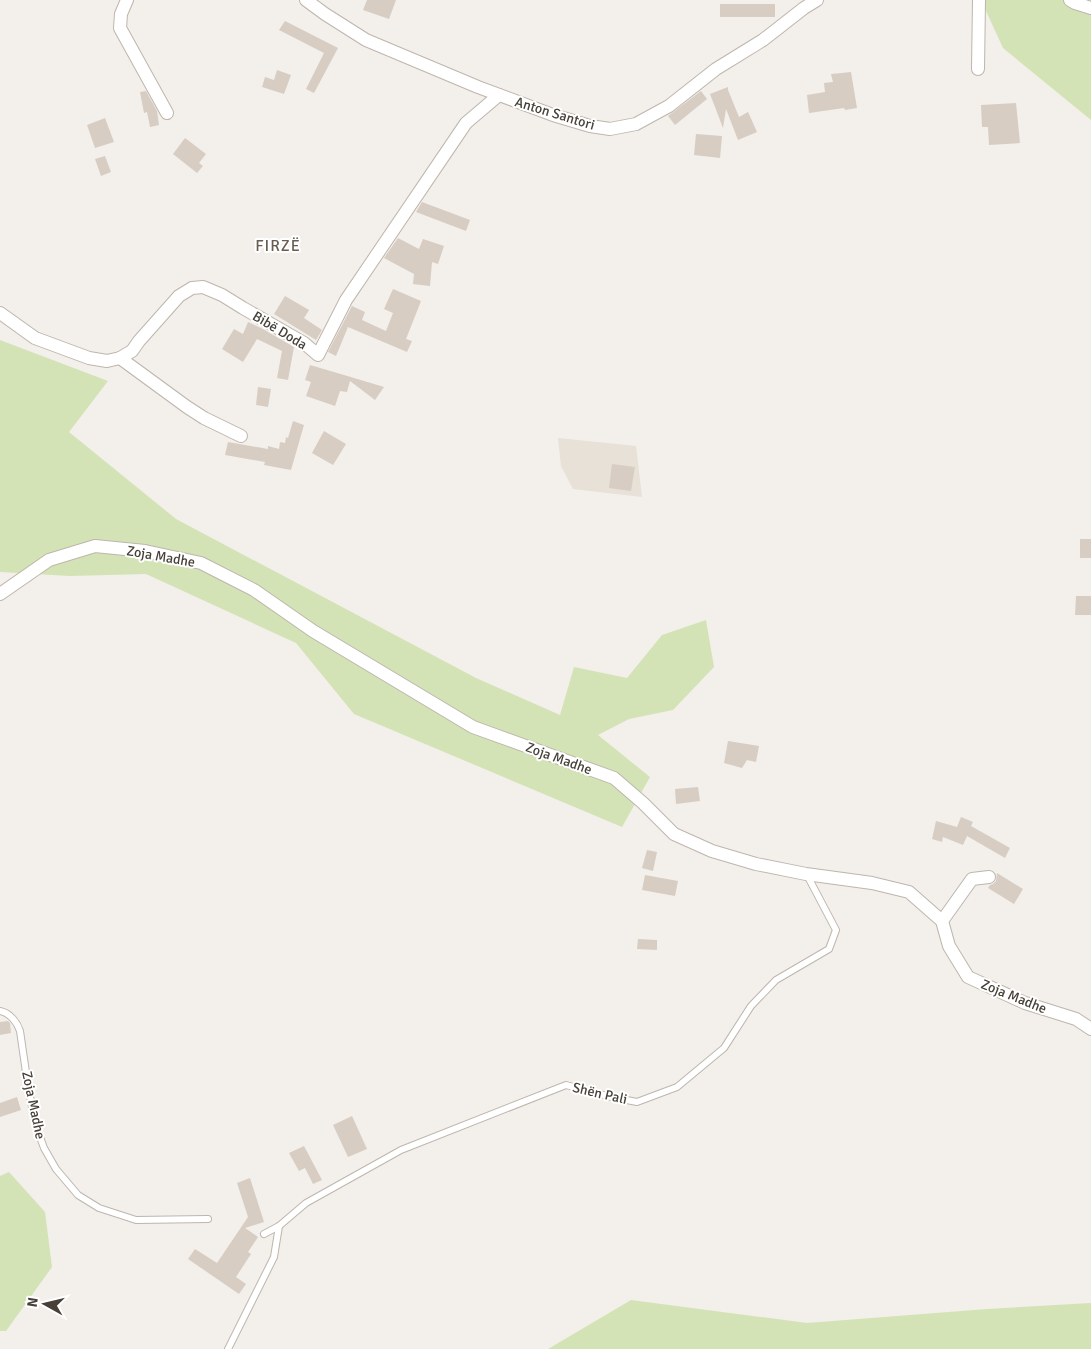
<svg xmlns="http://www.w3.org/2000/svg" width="1091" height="1349" font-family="Signika,sans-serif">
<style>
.residential{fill:#e7e1d8}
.green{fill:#d3e3b6}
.building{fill:#d7cdc3}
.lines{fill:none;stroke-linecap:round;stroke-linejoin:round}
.service-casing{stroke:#beb6ad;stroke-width:8}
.minor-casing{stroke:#beb6ad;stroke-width:14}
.service{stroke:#fff;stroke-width:6}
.minor{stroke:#fff;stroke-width:12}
.labels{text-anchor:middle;stroke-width:4;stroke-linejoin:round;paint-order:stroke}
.street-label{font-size:14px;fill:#464038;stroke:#fff}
.quarter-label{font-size:16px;letter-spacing:1px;fill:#685d51;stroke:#fff}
</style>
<rect width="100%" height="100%" fill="#f3efea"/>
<path class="residential" d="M558,438L636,446L642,497L573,489L561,466Z"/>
<g class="green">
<path d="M981,0H1091V120L1003,48Z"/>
<path d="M0,340L108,381L69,432L176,519L476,678L560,715L574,667L627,678L662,635L706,620L714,667L673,710L629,719L598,735L650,777L622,827L354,714L296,643L146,574L70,576L0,572Z"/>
<path d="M9,1172L45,1212L52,1267L6,1331H0V1176Z"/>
<path d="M631,1300L807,1323L987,1309L1091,1303V1349H548Z"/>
</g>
<g class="building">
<path d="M367,0H396L389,19L363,10Z"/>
<rect x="720" y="4" width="55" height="13"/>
<path d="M285,21L338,48L314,93L306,89L324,53L279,30Z"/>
<path d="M277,70L291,75L284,94L262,87L265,77L274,80Z"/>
<path d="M851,72L857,108L845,110L844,108L809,113L807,95L825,92L824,83L833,82L831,74Z"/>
<path d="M728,87V90L739,117L748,112L757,132L738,140L726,109L723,128L710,94Z"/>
<path d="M146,91L157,111L159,125L150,127L147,112L144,113L140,92Z"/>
<path d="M701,91L707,99L675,125L668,116Z"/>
<path d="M1016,103L1020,143L989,145L988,127H982L981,105Z"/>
<path d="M105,118L114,142L95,148L87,125Z"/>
<path d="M696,134L722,136L720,158L694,155Z"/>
<path d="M185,138L206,154L199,163L203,166L197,173L173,154Z"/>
<path d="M105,156L111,172L101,176L95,159Z"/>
<path d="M422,202L470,220L466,231L416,212Z"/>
<path d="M398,238L419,249L423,239L444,246L438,264L432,262L430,286L413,284L414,274L384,258Z"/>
<path d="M393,289L421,301L406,339L412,341L407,352L348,327L336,356L328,352L352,306L365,312L362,320L386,331L393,313L384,309Z"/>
<path d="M285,296L309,310L304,318L322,330L316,340L274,314Z"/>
<path d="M248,322L263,329L294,347L288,380L277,378L282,351L257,339L243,362L222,349L234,329L243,334Z"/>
<path d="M310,365L344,375L384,387L375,400L350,381L347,392L340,391L335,406L306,396L311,382L305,380Z"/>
<path d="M258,387L271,389L268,407L256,405Z"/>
<path d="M293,421L304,425L291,470L264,465L265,462L225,455L228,442L268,449V446L279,449L280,442L285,443L286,437L288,438Z"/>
<path d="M324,431L346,444L333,465L312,453Z"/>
<path d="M612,464L635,467L631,491L609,488Z"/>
<rect x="1080" y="539" width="11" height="19"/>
<path d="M1076,596H1091V615H1075Z"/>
<path d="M728,741L759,746L756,762L747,760L742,768L724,763Z"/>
<path d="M698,787L700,801L676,804L675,789Z"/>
<path d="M961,817L973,822L971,826L1010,848L1005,858L967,836L963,845L943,837L942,842L932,839L936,821L957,827Z"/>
<path d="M647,850L657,852L653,871L642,868Z"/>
<path d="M997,873L1023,889L1014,904L988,888L990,885L993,884L996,881Z"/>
<path d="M645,875L678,881L675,896L642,890Z"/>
<path d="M638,939L657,940V950L637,949Z"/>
<path d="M8,1021L10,1023L11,1033L0,1035V1022Z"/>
<path d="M17,1097L21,1110L0,1117V1103Z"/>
<path d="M352,1116L367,1149L348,1157L333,1125Z"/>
<path d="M304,1146L322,1180L313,1184L305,1168L299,1171L289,1153Z"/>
<path d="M250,1178L264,1222L245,1228L258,1237L248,1252L251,1254L236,1277L246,1284L239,1294L188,1259L195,1249L217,1263L248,1217L237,1183Z"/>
</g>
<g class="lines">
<g class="service-casing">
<g id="service">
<path d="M0,1011C10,1013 17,1022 20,1031L28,1086L35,1122L40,1137L44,1148L56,1169L78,1195L99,1208L136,1220L208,1219"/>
<path d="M264,1234L279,1226L306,1203L401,1150L566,1085L611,1097L637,1102L677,1087L724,1048L751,1006L776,980L829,949L836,930L807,875"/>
<path d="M228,1349L274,1257L279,1226"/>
</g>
</g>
<g class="minor-casing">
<g id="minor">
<path d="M127,0L121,14L120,28L167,113"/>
<path d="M306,0L325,14L366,40L478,87L553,115L590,126L610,129L636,124L669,106L716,69L763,40L804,8L817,0"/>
<path d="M1070,0L1075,3L1091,8"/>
<path d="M978,69L979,0"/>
<path d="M0,313L35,338L89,358L107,361L120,358L132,351L139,341L179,296L192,288L203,287L222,295L243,308L304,343L318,355L346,300L466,123L499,95"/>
<path d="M120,358L187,407L204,418L241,436"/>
<path d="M0,594L49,560L95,546L145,551L201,563L254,590L313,631L473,727L614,778L643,803L674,834L712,851L756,864L806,874L872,883L909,892L942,921L949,946L968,977L1025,1003L1076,1019L1091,1029"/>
<path d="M942,921L972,879L989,877"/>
</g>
</g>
<use href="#service" class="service"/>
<use href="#minor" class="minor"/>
</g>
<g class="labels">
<g class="street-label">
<text transform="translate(555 113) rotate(17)" y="5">Anton Santori</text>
<text transform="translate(280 330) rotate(31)" y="5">Bibë Doda</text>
<text transform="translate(161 556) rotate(10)" y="5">Zoja Madhe</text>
<text transform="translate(559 758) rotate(20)" y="5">Zoja Madhe</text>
<text transform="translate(1014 996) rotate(22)" y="5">Zoja Madhe</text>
<text transform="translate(600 1093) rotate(13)" y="5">Shën Pali</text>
<text transform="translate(34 1105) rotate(78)" y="5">Zoja Madhe</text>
</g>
<g class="quarter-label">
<text x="278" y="251">FIRZË</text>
</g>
</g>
<g transform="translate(45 1304) rotate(278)" stroke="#ffffff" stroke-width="4" paint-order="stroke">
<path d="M0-4L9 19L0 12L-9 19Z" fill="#464038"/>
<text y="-8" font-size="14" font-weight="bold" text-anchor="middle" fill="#464038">N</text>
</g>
</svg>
